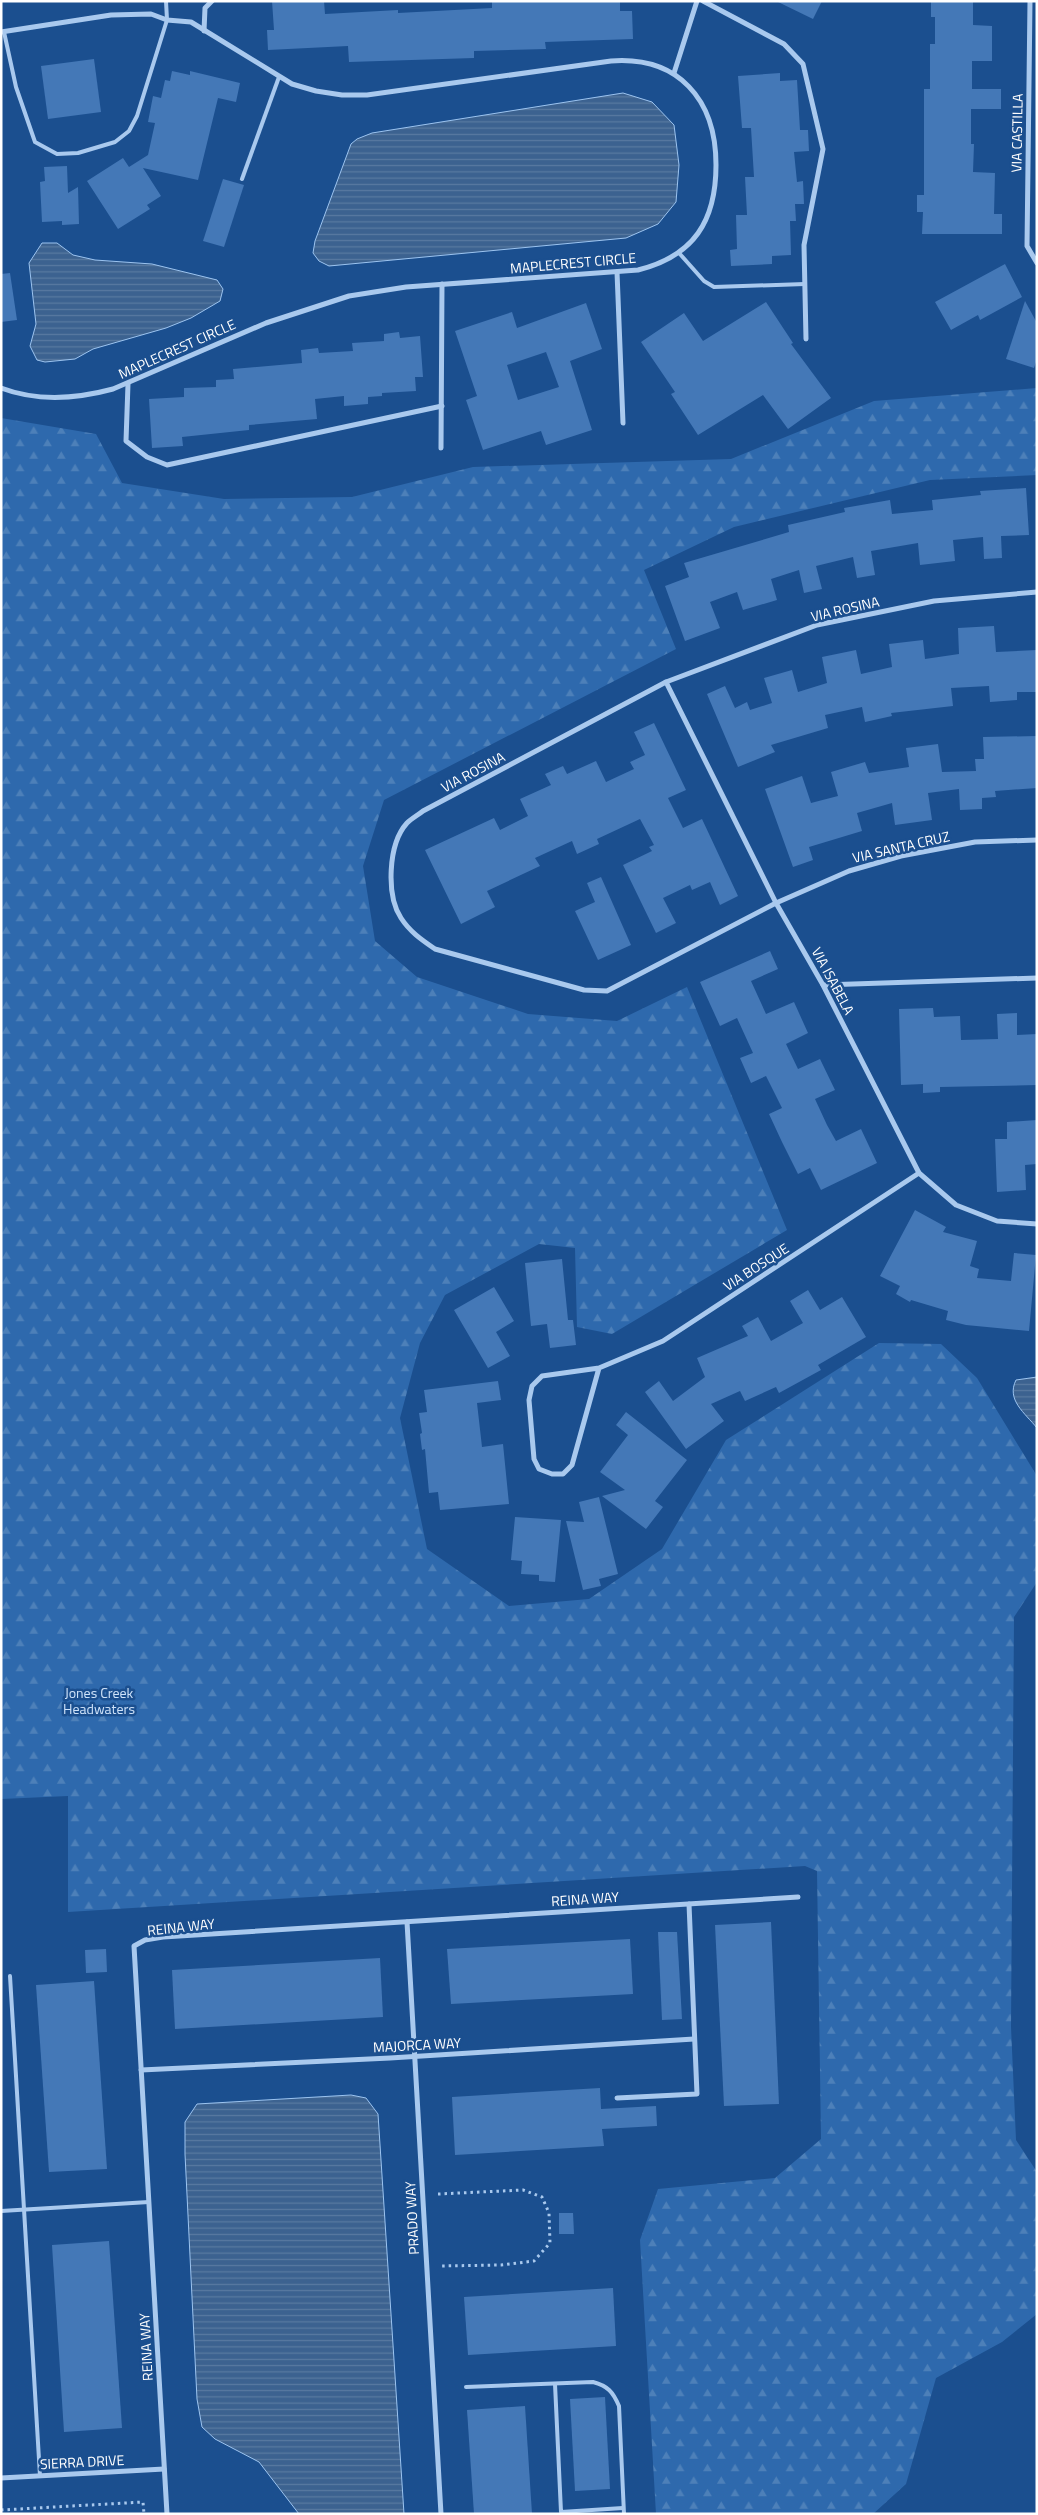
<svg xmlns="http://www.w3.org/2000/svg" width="1038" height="2515" font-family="'Titillium Web',sans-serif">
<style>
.forest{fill:url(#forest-firs)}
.water{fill:url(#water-rules);stroke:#9cc4f0}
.building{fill:#4478b7;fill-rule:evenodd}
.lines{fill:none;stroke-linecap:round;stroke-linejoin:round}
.path{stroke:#a9c9ee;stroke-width:3;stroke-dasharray:2.5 4;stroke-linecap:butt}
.lane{stroke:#a9c9ee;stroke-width:4}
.street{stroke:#a9c9ee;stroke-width:5}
.labels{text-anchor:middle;stroke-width:5;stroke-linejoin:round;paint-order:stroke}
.street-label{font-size:14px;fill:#fff;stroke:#1b4f8f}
.park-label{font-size:14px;fill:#cfe3fa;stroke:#1b4f8f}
</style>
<defs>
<pattern id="forest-firs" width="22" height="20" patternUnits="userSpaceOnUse" patternTransform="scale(1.25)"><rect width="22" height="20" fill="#2e69ad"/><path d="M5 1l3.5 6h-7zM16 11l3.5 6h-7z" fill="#4d80b9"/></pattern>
<pattern id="water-rules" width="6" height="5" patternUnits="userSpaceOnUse" patternTransform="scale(1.25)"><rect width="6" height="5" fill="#3c6290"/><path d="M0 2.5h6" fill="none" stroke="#597aa1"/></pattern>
</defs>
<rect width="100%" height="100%" fill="#1b4f8f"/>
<path class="forest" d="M1037,388V475L930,480L734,527L644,570L676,649L384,800L363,866L375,941L417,977L528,1014L617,1021L687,987L787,1230L612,1334L577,1327L575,1248L539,1244L445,1295L420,1343L400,1418L427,1549L509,1606L589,1599L662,1549L726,1440L879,1343L941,1344L977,1378L1037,1476V1582L1014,1617L1011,2027L1016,2140L1037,2172V2314L1002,2342L936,2378L906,2484L873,2514H656L640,2240L658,2189L775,2178L821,2139L817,1871L805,1866L68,1912V1796L1,1799V418L96,434L122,483L224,499L352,497L473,467L731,459L874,401Z"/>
<g class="water">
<path d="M623,93L652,102L674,125L679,165L676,202L658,224L626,238L329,266L319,261L313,253L315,241L351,144L357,139L372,133Z"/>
<path d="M42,243H57L73,255L95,260L152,264L217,280L223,289L220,301L191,318L166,328L93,349L75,359L45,362L37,360L30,346L36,324L29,263Z"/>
<path d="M1037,1377V1428C1025,1413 1006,1400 1016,1380Z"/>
<path d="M351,2095L366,2098L378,2114L404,2514H299L259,2462L215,2439L202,2427L197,2399L185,2154V2122L197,2104Z"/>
</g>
<g class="building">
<path d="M272,1H324L325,14L398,10V13L492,8V1H620V11H632L633,39L545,42L546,49L474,51V58L349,62L348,46L268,50L267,30H274Z"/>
<path d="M776,1H822L813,19Z"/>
<path d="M931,1H973V25L992,26V61H972V89H1001V109H971V144H974L973,172L995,173L994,214H1002V234H922L923,212H917V195H924V89H930V44H935V17H931Z"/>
<path d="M94,59L101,112L48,119L41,66Z"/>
<path d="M172,71L190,75V71L240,83L236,102L218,98L198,180L143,168L161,196L147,205L150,209L118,229L87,181L123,158L129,167L148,155L155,123L148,122L153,96L161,98L165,80L170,81Z"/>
<path d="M780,73V81L797,80L800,130H808L809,151L794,152L797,182L803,181L804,204H795L796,221H790L791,255L772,256V264L731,266L730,250L737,249L736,215H747L745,177H754L751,128H742L738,76Z"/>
<path d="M67,166L68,193L78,187L79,224L62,225V221L42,222L40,182L45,181L44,167Z"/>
<path d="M223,179L244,185L224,247L203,241Z"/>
<path d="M1005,264L1022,297L980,320L978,315L951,330L935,302Z"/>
<path d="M10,273L17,320L1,322V274Z"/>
<path d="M1025,301L1037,323V359L1034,368L1006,359Z"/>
<path d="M766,302L793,343L791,344L831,398L788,429L763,395L698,435L671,394L675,392L641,342L684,313L703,341Z"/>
<path d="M586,303L602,349L570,361L592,430L546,445L541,431L483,450L466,400L477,396L455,331L512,312L517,328ZM546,352L559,387L518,400L507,365Z"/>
<path d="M399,332L400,338L420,336L423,377H415L416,391L382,393V396L368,397V404L344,406V396L315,399L317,419L249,425V430L182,437L183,446L152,448L149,399L184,397V388L216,387V380L234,379L233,369L302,363L301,350L318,348L319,353L353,351L352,343L384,341V334Z"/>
<path d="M1026,488L1029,535L1001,536L1002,558L984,559L983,537L953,540L955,561L920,565L918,543L871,551L875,575L857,578L853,557L816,566L822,589L804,593L799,570L771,579L777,600L743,610L737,592L710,602L720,628L685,641L665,586L689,577L684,563L789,532L788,525L845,512L844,508L890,500L892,514L933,510L932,500L981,495L980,491Z"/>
<path d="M994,626L996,652L1037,650V692H1017V700L990,702L989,686L951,688L953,706L891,713L892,716L865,722L862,707L825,715L828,728L771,745L775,752L738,767L707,694L725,686L735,708L747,702L750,710L772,703L764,678L792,670L798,692L827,683L822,657L856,650L861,674L892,667L889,644L923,640L925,659L959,654L958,628Z"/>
<path d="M654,723L686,790L668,798L683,828L702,819L738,896L720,905L710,882L692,890L690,885L663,898L676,923L656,933L623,865L652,851L649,847L654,845L640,819L597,839L599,844L577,854L572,841L535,858L540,866L487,891L495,907L461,924L425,850L494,818L500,830L528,816L520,799L551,785L545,774L563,766L567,774L596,761L606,782L634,769L630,762L645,755L634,732Z"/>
<path d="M1037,736V788L995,791L996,797L982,798V809L960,810L959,789L928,793L932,820L895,825L892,803L857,813L862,831L809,847L813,860L793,867L765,789L802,776L811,803L838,796L831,772L865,762L869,773L909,767L906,748L938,744L942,772L976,771L975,759H984L983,737Z"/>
<path d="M601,877L631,945L598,960L575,911L595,902L587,883Z"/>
<path d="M770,951L778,969L751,981L766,1014L794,1002L808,1033L786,1044L798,1069L820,1059L835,1090L815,1099L827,1125L836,1141L861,1129L877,1163L821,1190L810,1168L798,1174L782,1142L769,1114L782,1108L766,1076L751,1083L740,1058L753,1053L737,1018L720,1026L700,982Z"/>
<path d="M933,1008L934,1017L960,1016L961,1040L998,1039L997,1014L1017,1013V1035L1037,1034V1085L940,1087V1092L923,1093V1084L901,1085L899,1009Z"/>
<path d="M1037,1120V1164L1025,1165L1026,1190L997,1192L995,1139H1007V1122Z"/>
<path d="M915,1210L946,1227L943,1232L977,1241L970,1266L979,1269L977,1278L1011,1281L1014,1253L1036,1255L1029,1331L966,1325L946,1320L948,1311L911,1300L910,1302L896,1294L900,1286L880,1276Z"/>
<path d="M562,1259L568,1320H573L576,1345L550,1348L547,1324L531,1326L525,1263Z"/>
<path d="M494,1287L514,1321L496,1332L510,1356L488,1368L454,1310Z"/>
<path d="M808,1290L820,1310L842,1297L866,1337L818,1365L821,1370L779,1393L776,1387L745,1401L740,1391L711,1404L724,1421L686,1449L645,1392L659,1381L673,1401L705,1377L697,1358L748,1336L742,1326L758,1317L771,1341L803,1323L790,1301Z"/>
<path d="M498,1381L501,1400L477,1403L482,1447L503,1444L509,1504L440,1510L438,1492L429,1493L425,1449L422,1450L420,1434L422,1433L419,1413L427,1412L424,1390Z"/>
<path d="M626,1412L687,1460L655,1501L663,1507L646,1529L602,1496L625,1490L600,1472L628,1435L616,1425Z"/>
<path d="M599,1497L618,1574L599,1579L601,1586L583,1590L566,1521L584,1522L579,1502Z"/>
<path d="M515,1517L561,1520L555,1582L539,1581V1575L521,1574L522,1561L511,1560Z"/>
<path d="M771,1922L779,2104L724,2106L715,1925Z"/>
<path d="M658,1932H677L682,2019L662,2020Z"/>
<path d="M630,1939L633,1994L451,2004L447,1949Z"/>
<path d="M106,1949L107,1972L86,1973L85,1950Z"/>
<path d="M380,1958L383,2017L175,2029L172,1970Z"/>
<path d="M94,1981L107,2169L49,2172L36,1985Z"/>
<path d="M600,2088L601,2109L656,2106L657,2126L602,2129L604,2146L455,2155L452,2097Z"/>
<path d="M559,2213H573L574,2234H559Z"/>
<path d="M109,2241L122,2428L64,2432L52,2245Z"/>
<path d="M613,2288L616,2346L468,2355L464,2297Z"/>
<path d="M605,2397L610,2489L575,2491L570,2399Z"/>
<path d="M525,2406L532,2514H474L467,2410Z"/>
</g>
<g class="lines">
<g class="path">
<path d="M438,2194L523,2190L542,2197L549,2213L550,2243L534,2261L501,2265L439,2266"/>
<path d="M1,2510L143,2502L144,2514"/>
</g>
<g class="lane">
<path d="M4,32L16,87L35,142L57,154L78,153L115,142L129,131L137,116L167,20L166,1"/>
<path d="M242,179L279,77"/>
<path d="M679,253L704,281L714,287L805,284"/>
<path d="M10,1976L40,2476"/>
<path d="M1,2211L149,2202"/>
<path d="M555,2384L561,2512L623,2508"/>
<path d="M466,2387L593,2382C608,2386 613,2392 619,2406L624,2514"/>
</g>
<g class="street">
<path d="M703,1L784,44L803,64L823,149L804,245L806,339"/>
<path d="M1030,1L1027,246L1037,263"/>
<path d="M204,31L205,8L212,1"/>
<path d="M1,32L111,15L151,14L167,20L191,22L292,84L316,91L342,95H367L611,61C678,56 716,99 716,165C716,221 694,256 638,270L406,287L349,296L266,323L113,389C76,399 38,402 1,388"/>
<path d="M674,73L697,1"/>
<path d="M617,272L623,423"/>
<path d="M128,384L126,441L147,457L167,465L442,406"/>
<path d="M441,448L442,284"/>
<path d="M1037,592L934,601L817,625L666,682L423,811C418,815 411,819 407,823C388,844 386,895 401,918C410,932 422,940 435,949L584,990L607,991L776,903L849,871L901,856L975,842L1037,840"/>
<path d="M666,682L776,903L823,985L919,1173L956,1205L997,1221L1037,1224"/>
<path d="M823,985L1037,978"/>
<path d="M599,1368L572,1465L563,1474H552L539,1469L534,1459L529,1400L532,1386L542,1376L599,1368L663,1341L919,1173"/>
<path d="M407,1922L441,2514"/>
<path d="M141,2070L390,2058L694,2039"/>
<path d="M617,2098L697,2094L689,1904"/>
<path d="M1,2478L164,2469"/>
<path d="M167,2514L134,1946L145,1940L163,1937L798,1897"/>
</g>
</g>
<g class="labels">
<g class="street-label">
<text transform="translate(1017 133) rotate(-89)" y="5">VIA CASTILLA</text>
<text transform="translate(573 263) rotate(-5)" y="5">MAPLECREST CIRCLE</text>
<text transform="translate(177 349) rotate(-24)" y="5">MAPLECREST CIRCLE</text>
<text transform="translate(845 609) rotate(-13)" y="5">VIA ROSINA</text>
<text transform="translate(473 772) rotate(-28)" y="5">VIA ROSINA</text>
<text transform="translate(901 847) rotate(-13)" y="5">VIA SANTA CRUZ</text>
<text transform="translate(833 981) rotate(62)" y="5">VIA ISABELA</text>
<text transform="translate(756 1267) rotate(-33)" y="5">VIA BOSQUE</text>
<text transform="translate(585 1899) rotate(-4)" y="5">REINA WAY</text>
<text transform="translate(181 1927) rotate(-6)" y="5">REINA WAY</text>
<text transform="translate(417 2045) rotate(-3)" y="5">MAJORCA WAY</text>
<text transform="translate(412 2218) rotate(-93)" y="5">PRADO WAY</text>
<text transform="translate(146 2347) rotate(-93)" y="5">REINA WAY</text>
<text transform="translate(82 2462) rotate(-3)" y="5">SIERRA DRIVE</text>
</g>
<g class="park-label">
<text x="99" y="1698">Jones Creek<tspan x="99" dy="16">Headwaters</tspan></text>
</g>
</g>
<rect width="1038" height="2515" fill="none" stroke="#ffffff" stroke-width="5"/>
</svg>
